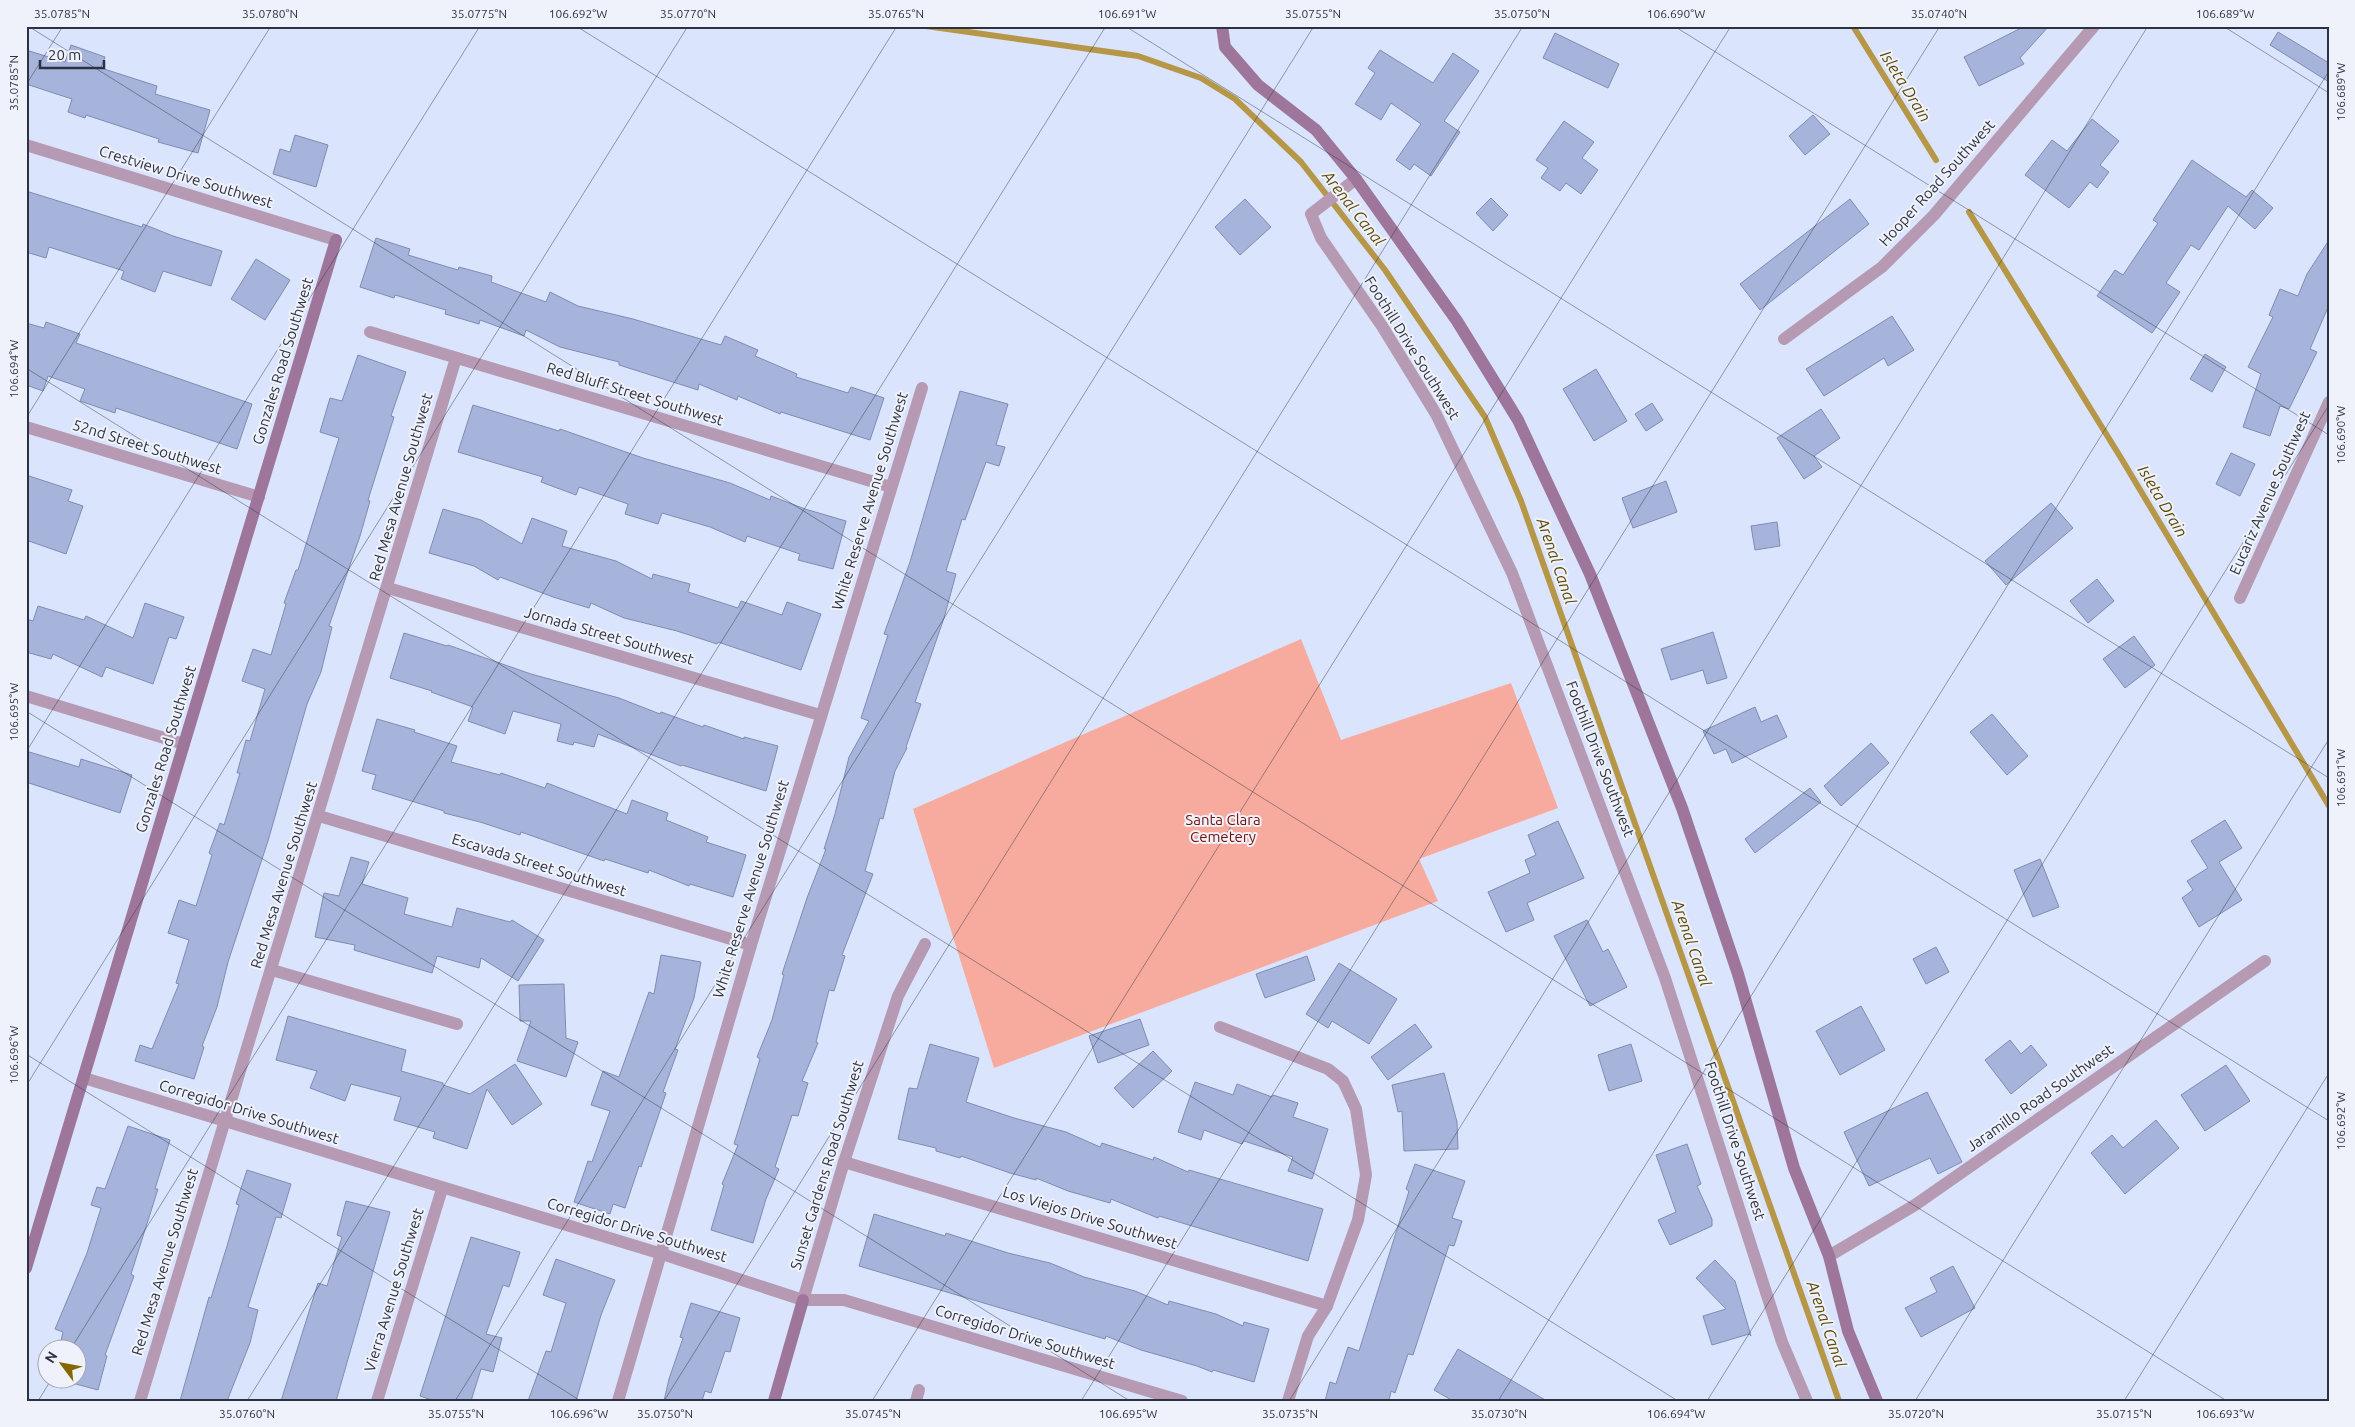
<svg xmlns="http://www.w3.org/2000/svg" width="2355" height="1427" font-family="Ubuntu,sans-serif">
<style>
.green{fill:#f7ab9f}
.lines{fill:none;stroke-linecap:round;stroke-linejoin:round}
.stream{stroke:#b59747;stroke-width:6}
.building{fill:#a6b4db;stroke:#7f8cb2}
.street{stroke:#b69ab3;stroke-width:12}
.secondary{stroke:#9e769b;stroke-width:12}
.ticks{fill:none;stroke:#2c3241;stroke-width:1;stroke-opacity:0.45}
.labels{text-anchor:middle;stroke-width:4;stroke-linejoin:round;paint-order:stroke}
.street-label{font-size:15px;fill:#2c3241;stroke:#eff2fa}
.park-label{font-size:15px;fill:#75100a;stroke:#eff2fa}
.water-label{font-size:16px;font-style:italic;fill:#5c4805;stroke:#eff2fa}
.neatline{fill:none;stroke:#2c3241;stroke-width:2}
.ticks-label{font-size:12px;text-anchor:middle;fill:#2c3241}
</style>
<rect width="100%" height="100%" fill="#dbe4fd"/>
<path class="green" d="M1301,639L1341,740L1511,683L1558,808L1419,859L1438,901L994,1068L913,809Z"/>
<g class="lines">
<g class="stream">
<path d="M926,26L1138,56L1201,78L1235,99L1301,162L1385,270L1485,417L1521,501L1839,1401"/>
<path d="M1853,26L1936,160"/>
<path d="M1969,212L2121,458L2329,806"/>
</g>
</g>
<g class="building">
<path d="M2025,26H2049L2020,58L2024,64L1979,86L1964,57Z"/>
<path d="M2278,32L2329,63V82L2270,45Z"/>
<path d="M1555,33L1619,64L1608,88L1543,58Z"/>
<path d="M71,45L105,57L101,68L157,86L155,94L210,110L198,153L158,142L159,139L86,115L85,118L68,112L72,99L26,84V50L65,62Z"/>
<path d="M1380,50L1433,83L1453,53L1479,71L1444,121L1460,132L1431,176L1414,164L1410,170L1396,160L1421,124L1391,103L1381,120L1355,104L1375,73L1368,68Z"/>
<path d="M1813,115L1830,134L1805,155L1789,136Z"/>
<path d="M2092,119L2119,141L2100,165L2109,172L2097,188L2090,182L2069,208L2025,175L2052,140L2067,151Z"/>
<path d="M1564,121L1594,142L1582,158L1598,170L1581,194L1566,183L1560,191L1541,178L1548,168L1536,160Z"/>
<path d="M295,135L328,145L316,187L273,174L280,149L290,152Z"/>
<path d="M2192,160L2246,197L2252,190L2273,208L2255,229L2228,206L2199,250L2191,245L2166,283L2180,292L2152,333L2097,296L2115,270L2123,275L2158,223L2153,220Z"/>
<path d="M26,191L142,227L143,224L173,236L222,251L211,286L163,271L155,292L121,279L124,271L49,247L46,258L26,252Z"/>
<path d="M1491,198L1508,215L1493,231L1476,213Z"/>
<path d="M1245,199L1271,227L1240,255L1215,227Z"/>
<path d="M1850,199L1869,224L1760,310L1740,284Z"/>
<path d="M376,238L410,249L408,255L458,270L459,267L492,276L491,282L546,302L550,292L578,306L633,319L721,345L725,336L758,350L755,356L797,374L796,377L848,393L851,387L884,398L870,440L781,412L780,414L738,396L737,400L699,384L698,390L619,365V362L560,347L526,330L524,336L480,320L479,324L445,314L446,310L395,295L394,298L360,287Z"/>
<path d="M2329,240V305L2310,349L2317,352L2289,409L2280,406L2270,436L2243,427L2261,374L2248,367L2273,317L2269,315L2280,289L2298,296L2307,274Z"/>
<path d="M256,259L290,280L265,320L231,299Z"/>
<path d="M1892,316L1914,350L1888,366L1884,358L1824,396L1806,369Z"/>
<path d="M46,322L80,334L76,343L252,404L237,449L116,408L115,413L80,401L85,389L48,376L43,391L26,385V323L44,328Z"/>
<path d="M2205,354L2226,367L2212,392L2190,379Z"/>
<path d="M358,355L406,372L391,416L394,417L368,500L370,501L360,536L329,626L332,627L321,672L307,704L268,841L228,962L217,1007L202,1046L204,1047L194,1079L135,1061L140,1045L152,1049L179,984L176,983L189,940L168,933L179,900L196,906L212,855L209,853L220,823L224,825L240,773H237L246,740L250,741L265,689L242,681L253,649L271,655L286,604L284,603L296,570H298L339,438L320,432L330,398L342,401Z"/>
<path d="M1596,369L1627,421L1594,441L1563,389Z"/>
<path d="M960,391L1008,404L996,445L1005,447L999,466L986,462L965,520L962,519L946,571L956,574L944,618L915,702L921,704L906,747L907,748L895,771L883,819L880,818L865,871L873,874L842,955L845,956L834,991L829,990L816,1042L818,1043L802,1081L808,1083L798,1116L792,1115L775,1167L779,1169L766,1199L753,1243L711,1230L724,1185L722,1184L738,1145L734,1144L760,1059L757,1057L772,1020L784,975L782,974L807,898L826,849H824L835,814L849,757L869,721L861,718L888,635L884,634L910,562Z"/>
<path d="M1652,403L1663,420L1646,431L1635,414Z"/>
<path d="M473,405L559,431L560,429L643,458L730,483L770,500L771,496L805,509L846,521L833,569L798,560L800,554L747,536L745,542L710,527L662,513L658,524L625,514L628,504L579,487L576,495L541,482L543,477L458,452Z"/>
<path d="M1821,409L1840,438L1814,456L1822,467L1804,479L1777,438Z"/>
<path d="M2231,453L2255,464L2240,496L2216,484Z"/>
<path d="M26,475L72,490L68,501L83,506L66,554L26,540Z"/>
<path d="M1666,481L1677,512L1633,528L1622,498Z"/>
<path d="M2051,503L2073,528L2006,585L1985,561Z"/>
<path d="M443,509L481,520L522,544L532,518L567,531L562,546L616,561L652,579L653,574L690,584L688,592L738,608L741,601L782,615L787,602L821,614L801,670L718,642L717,644L677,631L624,618L591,603L589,608L553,597L500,577L498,580L474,566L429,553Z"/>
<path d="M1777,522L1780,546L1755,550L1751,526Z"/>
<path d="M2097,579L2114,601L2088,623L2070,601Z"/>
<path d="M145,603L184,617L176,639L169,637L153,684L106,667L102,677L53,654L51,659L26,652V619L33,621L38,606L84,620L86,616L133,638Z"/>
<path d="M1713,632L1727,678L1707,684L1703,670L1671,680L1661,649Z"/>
<path d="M404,633L447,646L448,645L531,674L619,698L660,714L661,712L703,727L704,725L744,739V737L778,746L766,791L682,765L681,766L598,734L594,747L574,742L573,745L557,741L561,724L513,711L505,734L468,721L473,707L431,692L432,691L390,678Z"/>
<path d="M2134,636L2155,665L2125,688L2103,659Z"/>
<path d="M1755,707L1761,722L1777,715L1787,737L1732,763L1726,749L1714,754L1703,731Z"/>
<path d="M1992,714L2028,756L2007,775L1970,732Z"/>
<path d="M377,719L415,730L414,732L457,746L451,762L500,775L501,773L545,788L547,783L627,814L632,800L668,813L666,820L708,837L706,842L746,855L733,897L690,884L689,886L649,870L648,873L605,859L604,861L521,832L520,835L480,822L444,813V811L372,789L376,775L362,771Z"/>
<path d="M1871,743L1889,763L1841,806L1824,786Z"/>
<path d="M26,751L79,767L81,759L132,775L120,813L26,782Z"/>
<path d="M1810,788L1821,802L1755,853L1745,839Z"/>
<path d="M2225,820L2242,848L2219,862L2242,900L2199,927L2182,898L2193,890L2187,881L2208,868L2191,841Z"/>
<path d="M1558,821L1584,878L1527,903L1534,920L1506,932L1488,892L1530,873L1525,860L1536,855L1528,835Z"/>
<path d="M351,857L369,862L362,884L408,898L404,914L452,927L457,908L510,922L512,920L544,940L518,981L481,958L479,968L437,956L432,973L354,950L355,945L315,937L324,893L339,896Z"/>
<path d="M2040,859L2059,907L2033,917L2014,870Z"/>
<path d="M1587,920L1603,952L1608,949L1627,987L1590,1006L1554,936Z"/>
<path d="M1936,947L1949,972L1926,984L1913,959Z"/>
<path d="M661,955L701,962L694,998L675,1049L678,1050L663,1092L666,1093L641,1167L639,1166L625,1208L613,1204L610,1214L574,1202L588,1161L592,1162L610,1111L591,1105L603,1071L619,1077L649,992L654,994Z"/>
<path d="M1307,956L1315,980L1265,998L1256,974Z"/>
<path d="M1339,963L1397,999L1369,1044L1332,1021L1328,1028L1306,1014Z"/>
<path d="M564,984L566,1038L578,1042L566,1077L517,1061L531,1021H520L519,985Z"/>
<path d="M1861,1006L1885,1050L1840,1075L1816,1031Z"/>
<path d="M288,1016L406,1050L401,1071L443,1083V1085L470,1094L515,1064L542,1104L512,1125L487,1089L467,1149L433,1138L435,1132L394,1120L401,1097L351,1084L345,1101L310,1088L317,1071L276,1060Z"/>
<path d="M1140,1019L1149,1045L1098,1063L1089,1036Z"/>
<path d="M1415,1024L1432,1047L1388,1080L1371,1057Z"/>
<path d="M2010,1040L2021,1054L2031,1045L2047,1065L2011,1094L1985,1060Z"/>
<path d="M930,1044L979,1058L966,1102L1014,1118L1066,1132L1100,1147L1102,1143L1153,1160L1154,1157L1188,1172L1189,1170L1323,1209L1308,1261L1159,1216L1158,1218L1111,1199L1110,1203L1068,1191L1036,1178V1180L1010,1173L961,1156L960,1158L936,1151V1148L898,1139L909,1088L917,1089Z"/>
<path d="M1631,1044L1642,1081L1609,1091L1598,1055Z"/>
<path d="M1153,1051L1172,1071L1133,1108L1114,1088Z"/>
<path d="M2226,1065L2250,1101L2205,1131L2181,1095Z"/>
<path d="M1444,1073L1457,1122L1458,1149L1404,1151L1402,1111L1398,1112L1392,1085Z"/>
<path d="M1195,1082L1233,1095L1237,1084L1272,1097L1273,1095L1298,1103L1293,1117L1328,1129L1312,1179L1288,1171L1293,1157L1244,1141L1242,1144L1204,1130L1201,1140L1178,1132Z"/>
<path d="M1927,1092L1962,1162L1938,1174L1930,1158L1869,1186L1844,1132Z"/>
<path d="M2156,1120L2179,1148L2125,1194L2091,1153L2112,1135L2123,1148Z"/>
<path d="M128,1126L170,1140L155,1189H158L131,1274L134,1276L105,1355L107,1356L98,1390L61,1380H78V1350H59L63,1332L55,1329L87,1253L101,1208L91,1205L97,1187L105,1189Z"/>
<path d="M1687,1144L1701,1184L1697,1186L1712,1219V1226L1670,1245L1658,1220L1676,1212L1656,1155Z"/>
<path d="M1415,1164L1465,1181L1452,1218L1462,1221L1454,1246L1449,1245L1413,1355L1408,1354L1395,1393L1391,1391L1389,1401H1325L1330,1382L1336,1384L1348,1347L1359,1351L1409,1191L1406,1189Z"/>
<path d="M247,1170L291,1184L281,1218L276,1217L248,1307L258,1310L250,1343L227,1401H180L209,1297L211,1298L227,1246L239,1205L236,1204Z"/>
<path d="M346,1201L390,1212L336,1401H281L318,1283L327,1286L342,1237L337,1235Z"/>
<path d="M874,1214L945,1236L946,1233L1008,1253L1050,1263L1084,1277L1135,1291L1168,1305L1169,1301L1216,1314L1243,1326L1244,1322L1269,1329L1254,1382L1213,1370L1212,1372L1197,1366L1141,1350L1106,1336L1105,1339L859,1266Z"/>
<path d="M471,1237L520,1252L509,1287L503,1285L486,1334L502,1338L493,1372L481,1369L471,1401H435L420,1396Z"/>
<path d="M556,1259L615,1280L601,1315L576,1401H528L546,1351L551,1352L566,1303L543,1295Z"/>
<path d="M1715,1260L1735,1281L1751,1336L1749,1334L1712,1345L1703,1316L1726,1309L1696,1278Z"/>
<path d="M1953,1266L1975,1308L1921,1337L1905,1308L1937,1292L1930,1278Z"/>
<path d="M691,1303L740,1318L730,1352L725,1351L711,1393L705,1391L702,1401H664L669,1379L683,1338L680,1337Z"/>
<path d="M1458,1349L1547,1401H1453L1434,1390Z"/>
</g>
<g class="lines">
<g class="street">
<path d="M26,145L336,240"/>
<path d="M1356,179L1311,214L1321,238L1382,326L1436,414L1512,573L1665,978L1782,1342L1807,1401"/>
<path d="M370,332L891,487"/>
<path d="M1784,339L1882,267L1934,215L2094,26"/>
<path d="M26,427L259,497"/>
<path d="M388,588L820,715"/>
<path d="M2240,598L2329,402"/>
<path d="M26,696L184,744"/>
<path d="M319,816L751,945"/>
<path d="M272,970L457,1024"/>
<path d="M1220,1027L1328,1069L1343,1081L1356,1109L1366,1175L1358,1220L1327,1306L1308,1336L1288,1401"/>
<path d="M84,1078L662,1254L803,1300H844L1182,1401"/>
<path d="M844,1162L1327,1306"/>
<path d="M1829,1256L1915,1205L2265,961"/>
<path d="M803,1300L844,1162L898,996L925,944"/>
<path d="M140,1401L456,358"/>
<path d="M377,1401L442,1189"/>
<path d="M618,1401L751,945L922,388"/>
<path d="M916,1401L919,1390"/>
</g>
<g class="secondary">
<path d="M1222,26L1225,47L1258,85L1316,130L1356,179L1457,321L1518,420L1590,574L1682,808L1738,974L1794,1168L1829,1256L1848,1331L1877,1401"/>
<path d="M26,1268L336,240"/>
<path d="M774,1401L803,1300"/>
</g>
</g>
<path class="ticks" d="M28,26L2227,1401M576,26L2329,1121M1125,26L2329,778M1674,26L2329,435M2223,26L2329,93M26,85L63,26M26,368L1678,1401M26,418L271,26M26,711L1130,1401M26,752L480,26M26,1054L581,1401M26,1086L688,26M70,1350L897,26M26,1397L32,1401M38,1401L51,1380M247,1401L1106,26M455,1401L1314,26M664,1401L1523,26M872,1401L1731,26M1081,1401L1940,26M1289,1401L2148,26M1498,1401L2329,71M1707,1401L2329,405M1915,1401L2329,739M2124,1401L2329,1073"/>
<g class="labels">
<g class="street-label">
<text transform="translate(186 177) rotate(17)" y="5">Crestview Drive Southwest</text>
<text transform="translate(1937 183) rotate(-48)" y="5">Hooper Road Southwest</text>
<text transform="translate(1412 348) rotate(58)" y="5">Foothill Drive Southwest</text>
<text transform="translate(283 361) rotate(-73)" y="5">Gonzales Road Southwest</text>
<text transform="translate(635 394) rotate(17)" y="5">Red Bluff Street Southwest</text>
<text transform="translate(147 447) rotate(17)" y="5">52nd Street Southwest</text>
<text transform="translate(401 487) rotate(-74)" y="5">Red Mesa Avenue Southwest</text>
<text transform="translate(2270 493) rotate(-66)" y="5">Eucariz Avenue Southwest</text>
<text transform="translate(870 501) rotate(-73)" y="5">White Reserve Avenue Southwest</text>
<text transform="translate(609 636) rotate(16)" y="5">Jornada Street Southwest</text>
<text transform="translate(166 749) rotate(-73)" y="5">Gonzales Road Southwest</text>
<text transform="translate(1600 759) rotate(69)" y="5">Foothill Drive Southwest</text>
<text transform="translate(539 865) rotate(17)" y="5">Escavada Street Southwest</text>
<text transform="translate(284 875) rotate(-73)" y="5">Red Mesa Avenue Southwest</text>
<text transform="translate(751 889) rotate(-73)" y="5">White Reserve Avenue Southwest</text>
<text transform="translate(2040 1098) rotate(-35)" y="5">Jaramillo Road Southwest</text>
<text transform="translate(249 1112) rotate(17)" y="5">Corregidor Drive Southwest</text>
<text transform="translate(1735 1141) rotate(72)" y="5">Foothill Drive Southwest</text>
<text transform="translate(827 1165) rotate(-73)" y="5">Sunset Gardens Road Southwest</text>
<text transform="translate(1090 1218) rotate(17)" y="5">Los Viejos Drive Southwest</text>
<text transform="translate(637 1230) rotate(17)" y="5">Corregidor Drive Southwest</text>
<text transform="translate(165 1262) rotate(-73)" y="5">Red Mesa Avenue Southwest</text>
<text transform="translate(394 1290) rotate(-73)" y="5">Vierra Avenue Southwest</text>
<text transform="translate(1025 1337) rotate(17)" y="5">Corregidor Drive Southwest</text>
</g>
<g class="park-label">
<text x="1223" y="825">Santa Clara<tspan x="1223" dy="17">Cemetery</tspan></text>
</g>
<g class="water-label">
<text transform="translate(1906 86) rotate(58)" y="6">Isleta Drain</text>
<text transform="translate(1354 208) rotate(52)" y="6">Arenal Canal</text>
<text transform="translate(2163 501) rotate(59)" y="6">Isleta Drain</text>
<text transform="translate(1557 561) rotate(71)" y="6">Arenal Canal</text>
<text transform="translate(1692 943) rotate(71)" y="6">Arenal Canal</text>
<text transform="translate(1827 1324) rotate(71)" y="6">Arenal Canal</text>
</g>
</g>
<rect width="2355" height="1427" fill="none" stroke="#eff2fa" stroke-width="55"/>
<g transform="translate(62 1364) rotate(302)"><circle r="24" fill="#eff2fa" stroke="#a1a5b0"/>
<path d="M0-4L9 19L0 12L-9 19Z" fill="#856701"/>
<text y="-8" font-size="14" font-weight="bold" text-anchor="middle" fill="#2c3241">N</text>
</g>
<path d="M40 60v8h64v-8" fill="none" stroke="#2c3241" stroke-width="2.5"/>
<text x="48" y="60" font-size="15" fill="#2c3241" stroke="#eff2fa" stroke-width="4" paint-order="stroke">20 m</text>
<rect x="28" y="28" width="2300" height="1372" class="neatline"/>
<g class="ticks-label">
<text x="62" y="18">35.0785°N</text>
<text x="270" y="18">35.0780°N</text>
<text x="479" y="18">35.0775°N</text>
<text x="578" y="18">106.692°W</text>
<text x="688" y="18">35.0770°N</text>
<text x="896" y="18">35.0765°N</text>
<text x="1127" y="18">106.691°W</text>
<text x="1313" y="18">35.0755°N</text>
<text x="1522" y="18">35.0750°N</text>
<text x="1676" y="18">106.690°W</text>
<text x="1939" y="18">35.0740°N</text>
<text x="2225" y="18">106.689°W</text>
<text transform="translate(14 83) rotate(-90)" y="4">35.0785°N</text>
<text transform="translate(2341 92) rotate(-90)" y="4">106.689°W</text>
<text transform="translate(14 369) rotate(-90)" y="4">106.694°W</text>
<text transform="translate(2341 435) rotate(-90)" y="4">106.690°W</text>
<text transform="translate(14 712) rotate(-90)" y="4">106.695°W</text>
<text transform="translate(2341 778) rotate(-90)" y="4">106.691°W</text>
<text transform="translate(14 1055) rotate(-90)" y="4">106.696°W</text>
<text transform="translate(2341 1121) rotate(-90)" y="4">106.692°W</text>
<text x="247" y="1418">35.0760°N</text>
<text x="456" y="1418">35.0755°N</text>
<text x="579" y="1418">106.696°W</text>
<text x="665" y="1418">35.0750°N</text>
<text x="873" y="1418">35.0745°N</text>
<text x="1128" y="1418">106.695°W</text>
<text x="1290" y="1418">35.0735°N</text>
<text x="1499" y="1418">35.0730°N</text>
<text x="1676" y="1418">106.694°W</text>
<text x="1916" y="1418">35.0720°N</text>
<text x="2124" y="1418">35.0715°N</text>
<text x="2225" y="1418">106.693°W</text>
</g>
</svg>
